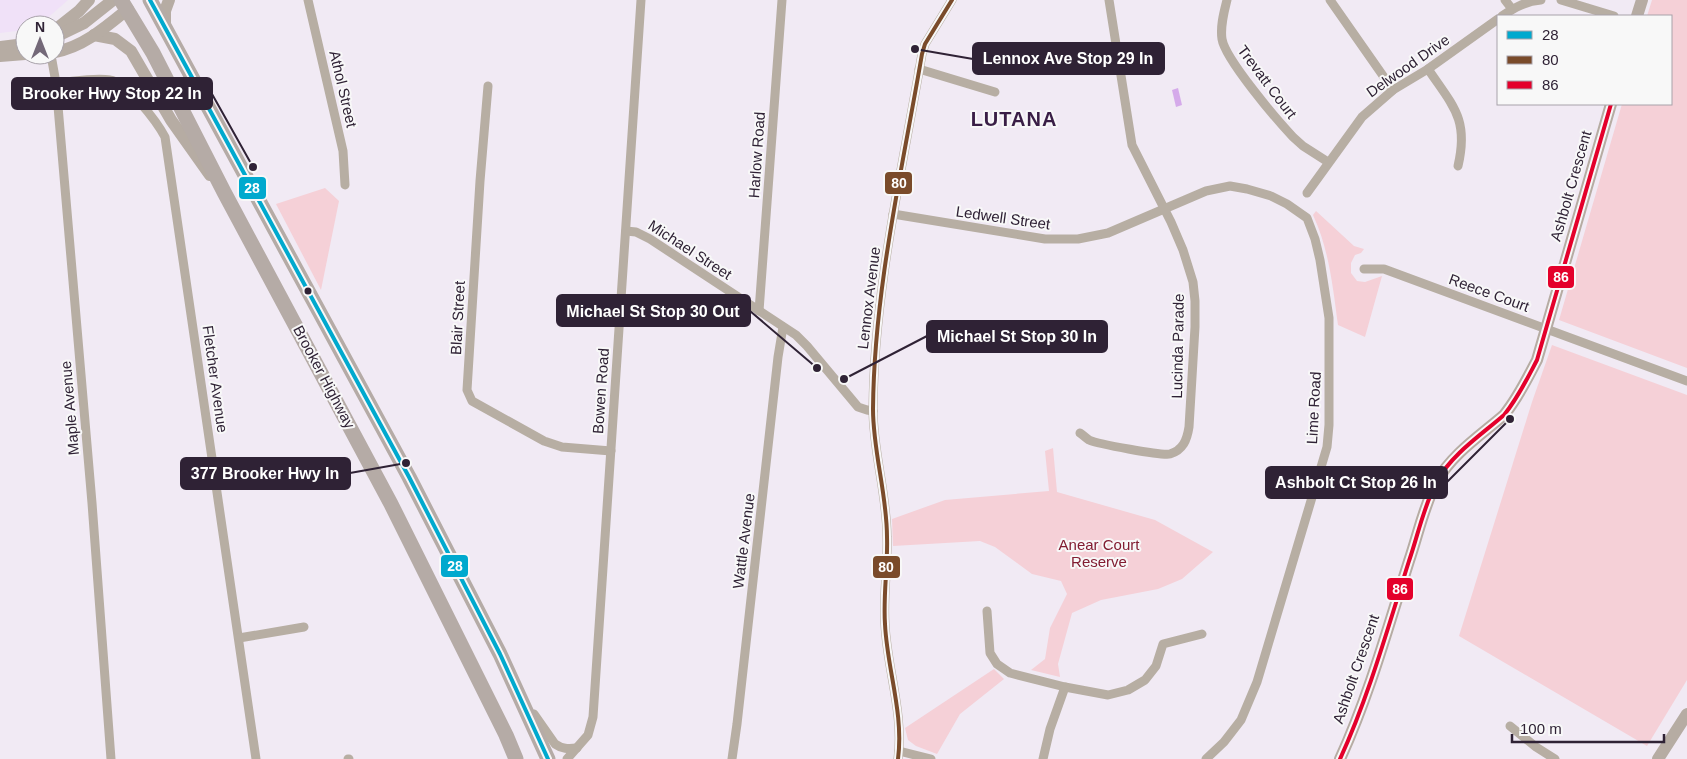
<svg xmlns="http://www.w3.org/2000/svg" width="1687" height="759" font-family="Helvetica,sans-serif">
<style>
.built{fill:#f0e1f8}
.green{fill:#f5d0d7}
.water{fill:#d5aaea}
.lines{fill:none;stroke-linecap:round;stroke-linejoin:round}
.street{stroke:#b7aea3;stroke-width:9}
.secondary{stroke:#b6aca3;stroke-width:12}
.highway{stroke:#b5aba6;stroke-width:15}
.bus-1-casing{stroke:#f8f8f8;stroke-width:8}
.bus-2-casing{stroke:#f8f8f8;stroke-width:8}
.bus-3-casing{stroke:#f8f8f8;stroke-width:8}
.bus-1{stroke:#00a9ce;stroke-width:4}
.bus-2{stroke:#7a4b2a;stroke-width:4}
.bus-3{stroke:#e4002b;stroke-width:4}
.bus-dot{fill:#2f2235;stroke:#f8f8f8;stroke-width:2}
.labels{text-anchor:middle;stroke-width:4;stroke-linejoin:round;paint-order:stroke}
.street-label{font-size:15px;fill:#2f2235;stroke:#f8f8f8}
.park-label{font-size:15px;fill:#821d32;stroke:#f8f8f8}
.district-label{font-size:20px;font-weight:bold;letter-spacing:1px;fill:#3a1f46;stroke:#f8f8f8}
.leader{fill:none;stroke:#2f2235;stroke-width:2}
.callout-dot{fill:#2f2235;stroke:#f8f8f8;stroke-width:2}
.callout{fill:#2f2235;stroke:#2f2235;stroke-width:2}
.callout-label{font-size:16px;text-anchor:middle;font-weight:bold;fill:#fff}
.line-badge{stroke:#f8f8f8;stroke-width:2}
.badge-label{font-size:14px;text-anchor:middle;font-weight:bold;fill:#fff}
</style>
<rect width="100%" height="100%" fill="#f1eaf4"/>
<path class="built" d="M0,0H68L44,21L36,25H25V30L0,33Z"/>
<g class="green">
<path d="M1652,0H1687V368L1559,320L1622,104H1671V16H1647Z"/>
<path d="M325,188L339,201L321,290L276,204Z"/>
<path d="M1316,211L1354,246L1364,249L1361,253L1355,255L1351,263V273L1357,281L1365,282L1382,276L1365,337L1338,325C1333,288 1329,249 1313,215Z"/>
<path d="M1552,345L1687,395V680L1647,746L1459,636L1532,402Z"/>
<path d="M1053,448L1057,492L1155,520L1213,552L1182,579L1158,589L1101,600L1072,613L1058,664L1060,677L1031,670L1045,659L1050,628L1067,594L1061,581L1032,574L995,547L980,541L893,546L892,519L945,500L1049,491L1045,451Z"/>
<path d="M994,669L1004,679L960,714L937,754L916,746L908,740L905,728Z"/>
</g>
<path class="water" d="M1178,88L1182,105L1176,107L1172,90Z"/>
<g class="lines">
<g class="street">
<path d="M308,0L343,151L345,185"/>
<path d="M1227,0C1224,12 1220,26 1222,39C1225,59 1277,120 1293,137L1303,146L1328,162"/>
<path d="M1330,0L1393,90"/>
<path d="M1505,0L1512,9"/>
<path d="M1561,0L1614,16"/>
<path d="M1502,16C1514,8 1526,1 1541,0"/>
<path d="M51,55L56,83L92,503L111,759"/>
<path d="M919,69L995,92"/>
<path d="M1428,69C1453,106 1469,119 1458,166"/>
<path d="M56,83C72,82 94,77 110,80C127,82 157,122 165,137L256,759"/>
<path d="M488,86L480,181L467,390L472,401L544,441L562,447L611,451"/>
<path d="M1307,193L1362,117L1393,90L1428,69L1498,19"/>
<path d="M893,214L1045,239H1078L1108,233L1206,191L1230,186L1247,189L1271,196L1287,204L1307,218L1315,239L1320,260L1329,318V425L1327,447L1257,682L1241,720L1224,742L1206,759"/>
<path d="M626,231L636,232L650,239L796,335L807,346L858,407L867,410L873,411"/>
<path d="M1364,269H1384L1687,381"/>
<path d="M759,311L782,0"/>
<path d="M1080,433C1083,435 1086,438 1089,440C1098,444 1162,456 1170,454C1183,450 1187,440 1189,427L1195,327V301L1193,282L1183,250L1171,222L1132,145L1109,0"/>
<path d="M987,611L990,653L997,664L1010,673L1065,687L1108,695L1128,690L1145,680L1156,666L1163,644L1202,634"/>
<path d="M239,638L304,627"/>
<path d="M534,714L555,744C562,749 568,749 577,748"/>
<path d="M1510,726L1536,747L1555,759"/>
<path d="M899,751L931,759"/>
<path d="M348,759H349"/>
<path d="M567,759L588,735L593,717L641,0"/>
<path d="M732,759L737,724L778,357L783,327"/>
<path d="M898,759C904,713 887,669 885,624C883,595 888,566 887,537C887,494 873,452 873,409C874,290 902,171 922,54L925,44L952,0"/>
<path d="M1043,759L1050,729L1065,687"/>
</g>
<g class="secondary">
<path d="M1637,16L1642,0"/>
<path d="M165,29V11L169,0"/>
<path d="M55,30L79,11L89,0"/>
<path d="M94,35L115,39L131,51L171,120L210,175"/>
<path d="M55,37L84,23L113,0"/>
<path d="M0,47L25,44"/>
<path d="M55,52C83,47 106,27 128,9"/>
<path d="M0,56L25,54"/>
<path d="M1340,759C1369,696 1388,627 1409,561C1418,535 1424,505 1437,481C1452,454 1481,435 1504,415C1518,398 1527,379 1537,360L1611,104"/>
<path d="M1658,759L1687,714"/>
</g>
<g class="highway">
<path d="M121,0L153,53L224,192L391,504L506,735L516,759"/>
<path d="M150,0L409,477L500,654L548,759"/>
</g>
<g class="bus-1-casing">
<path id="bus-1" d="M150,0L409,477L500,654L548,759"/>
</g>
<g class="bus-2-casing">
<path id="bus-2" d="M898,759C904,713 887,669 885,624C883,595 888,566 887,537C887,494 873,452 873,409C874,290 902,171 922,54L925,44L952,0"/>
</g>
<g class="bus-3-casing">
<path id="bus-3" d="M1340,759C1369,696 1388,627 1409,561C1418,535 1424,505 1437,481C1452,454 1481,435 1504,415C1518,398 1527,379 1537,360L1611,104"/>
</g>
<use href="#bus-1" class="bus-1"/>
<use href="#bus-2" class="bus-2"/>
<use href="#bus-3" class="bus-3"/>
</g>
<circle class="bus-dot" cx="308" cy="291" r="4.5"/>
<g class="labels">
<g class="street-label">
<text transform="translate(1408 66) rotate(-35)" y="5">Delwood Drive</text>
<text transform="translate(1267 82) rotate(53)" y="5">Trevatt Court</text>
<text transform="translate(343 89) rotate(77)" y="5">Athol Street</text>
<text transform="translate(757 155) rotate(-86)" y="5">Harlow Road</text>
<text transform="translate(1571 186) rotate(-74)" y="5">Ashbolt Crescent</text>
<text transform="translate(1003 218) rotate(8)" y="5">Ledwell Street</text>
<text transform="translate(690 250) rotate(33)" y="5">Michael Street</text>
<text transform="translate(1489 293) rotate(20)" y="5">Reece Court</text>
<text transform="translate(869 298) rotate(-83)" y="5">Lennox Avenue</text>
<text transform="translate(458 318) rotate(-87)" y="5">Blair Street</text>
<text transform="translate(1178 346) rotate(-89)" y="5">Lucinda Parade</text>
<text transform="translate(324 377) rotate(62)" y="5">Brooker Highway</text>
<text transform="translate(215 379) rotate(82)" y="5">Fletcher Avenue</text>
<text transform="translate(601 391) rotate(-86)" y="5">Bowen Road</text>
<text transform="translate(70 408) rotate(-95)" y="5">Maple Avenue</text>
<text transform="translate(1314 408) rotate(-87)" y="5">Lime Road</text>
<text transform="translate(744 541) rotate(-83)" y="5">Wattle Avenue</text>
<text transform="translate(1356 669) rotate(-71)" y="5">Ashbolt Crescent</text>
</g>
<g class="park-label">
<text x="1099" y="550">Anear Court<tspan x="1099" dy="17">Reserve</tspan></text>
</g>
<g class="district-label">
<text x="1014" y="126">LUTANA</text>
</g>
</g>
<path class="leader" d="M915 49L973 59M253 167L212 94M817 368L750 311M844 379L927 336M406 463L350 473M1510 419L1447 482"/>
<g class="callout-dot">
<circle cx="915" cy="49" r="5"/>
<circle cx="253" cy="167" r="5"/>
<circle cx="817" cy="368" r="5"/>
<circle cx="844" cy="379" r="5"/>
<circle cx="406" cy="463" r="5"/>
<circle cx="1510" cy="419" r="5"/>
</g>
<g class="callout">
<rect x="973" y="43" width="191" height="31" rx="5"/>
<rect x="12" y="78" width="200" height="31" rx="5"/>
<rect x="557" y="295" width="193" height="31" rx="5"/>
<rect x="927" y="321" width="180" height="31" rx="5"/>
<rect x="181" y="458" width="169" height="31" rx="5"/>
<rect x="1266" y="467" width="181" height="31" rx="5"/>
</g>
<g class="callout-label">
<text x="1068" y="64">Lennox Ave Stop 29 In</text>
<text x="112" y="99">Brooker Hwy Stop 22 In</text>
<text x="653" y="317">Michael St Stop 30 Out</text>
<text x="1017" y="342">Michael St Stop 30 In</text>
<text x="265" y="479">377 Brooker Hwy In</text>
<text x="1356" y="488">Ashbolt Ct Stop 26 In</text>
</g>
<g class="line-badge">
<rect x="884" y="171" width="29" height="24" rx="5" fill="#7a4b2a"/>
<rect x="238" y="176" width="29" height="24" rx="5" fill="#00a9ce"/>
<rect x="1547" y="265" width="28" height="24" rx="5" fill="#e4002b"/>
<rect x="440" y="554" width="29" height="24" rx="5" fill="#00a9ce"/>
<rect x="872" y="555" width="29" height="24" rx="5" fill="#7a4b2a"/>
<rect x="1386" y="577" width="28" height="24" rx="5" fill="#e4002b"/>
</g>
<g class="badge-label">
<text x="899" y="188">80</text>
<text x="252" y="193">28</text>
<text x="1561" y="282">86</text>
<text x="455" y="571">28</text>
<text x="886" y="572">80</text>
<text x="1400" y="594">86</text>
</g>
<rect x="1497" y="15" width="175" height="90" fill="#f8f8f8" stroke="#a8a2aa"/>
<rect x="1507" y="31" width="25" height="8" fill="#00a9ce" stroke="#a8a2aa"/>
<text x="1542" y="40" font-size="15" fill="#2f2235">28</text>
<rect x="1507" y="56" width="25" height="8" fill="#7a4b2a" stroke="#a8a2aa"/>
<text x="1542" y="65" font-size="15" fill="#2f2235">80</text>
<rect x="1507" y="81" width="25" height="8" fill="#e4002b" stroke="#a8a2aa"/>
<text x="1542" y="90" font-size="15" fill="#2f2235">86</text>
<g transform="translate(40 40)"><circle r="24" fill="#f8f8f8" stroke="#a8a2aa"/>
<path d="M0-4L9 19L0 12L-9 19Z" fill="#736878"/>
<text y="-8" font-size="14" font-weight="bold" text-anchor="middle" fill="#2f2235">N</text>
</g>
<path d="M1512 734v8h152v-8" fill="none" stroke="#2f2235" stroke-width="2.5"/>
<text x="1520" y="734" font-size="15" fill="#2f2235" stroke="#f8f8f8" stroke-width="4" paint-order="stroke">100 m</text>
</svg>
